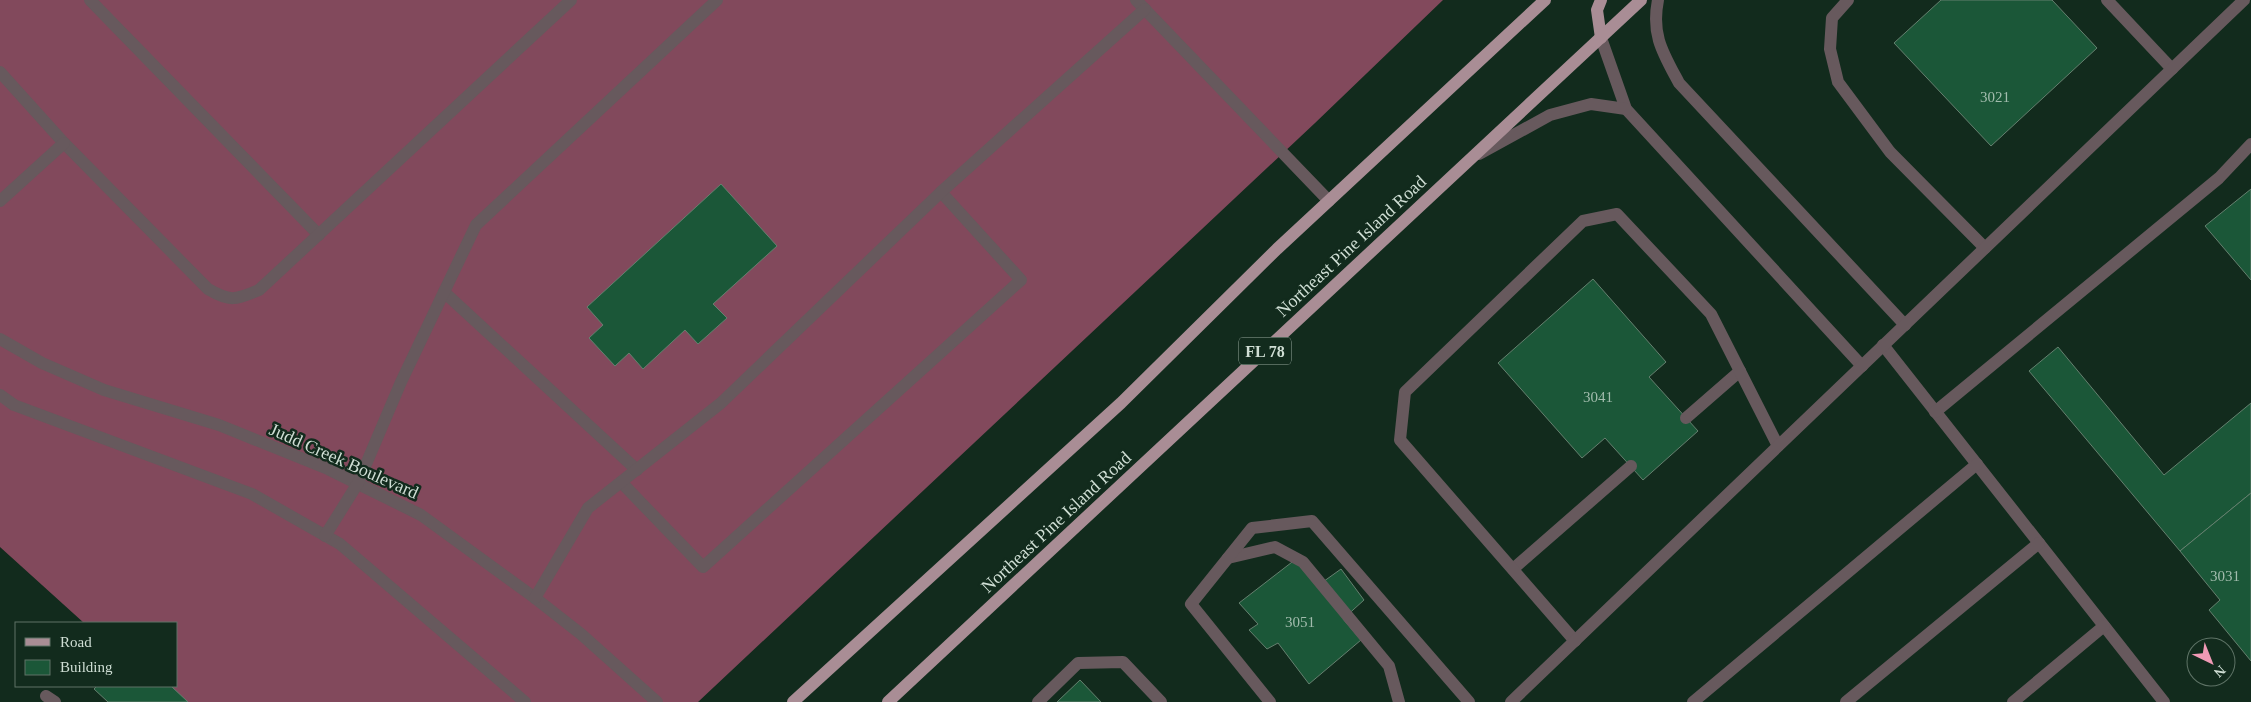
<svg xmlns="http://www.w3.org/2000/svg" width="2251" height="702" font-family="Georgia,serif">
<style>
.forest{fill:#82495c}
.building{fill:#1b5738;stroke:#65806f}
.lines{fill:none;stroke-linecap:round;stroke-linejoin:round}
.lane{stroke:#67595d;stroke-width:12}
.street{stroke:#67595d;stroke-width:12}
.primary{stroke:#a98d95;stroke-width:12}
.labels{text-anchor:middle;stroke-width:5;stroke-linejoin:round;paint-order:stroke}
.number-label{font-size:15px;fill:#a2bcad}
.shield{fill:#122b1d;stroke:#96a89d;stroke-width:1}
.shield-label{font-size:16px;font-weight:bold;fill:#cfded4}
.street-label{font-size:18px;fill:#cfded4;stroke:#122b1d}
</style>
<rect width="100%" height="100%" fill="#122b1d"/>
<path class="forest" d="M0,0H1443L1315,123L698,702H171L153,686H176V623H84L0,547Z"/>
<g class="building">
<path d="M1941,0H2052L2097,48L1991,146L1894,43Z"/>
<path d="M721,184L777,246L713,304L727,318L698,344L685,330L643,369L629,353L615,366L589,338L603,325L587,307Z"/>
<path d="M2251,189V280L2205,226Z"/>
<path d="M1593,279L1666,362L1649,377L1698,431L1643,480L1605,438L1582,458L1498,363Z"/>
<path d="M2058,347L2164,475L2251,403V493L2180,551L2029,371Z"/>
<path d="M2251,493V661L2209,610L2220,600L2180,551Z"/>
<path d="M1296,559L1320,584L1341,569L1364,600L1343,619L1361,640L1309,684L1278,643L1267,649L1249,630L1258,624L1239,603Z"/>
<path d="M1080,680L1101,702H1057Z"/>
<path d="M97,686H171L188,702H108L94,689Z"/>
</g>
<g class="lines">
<g class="lane">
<path d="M1136,0L1329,201"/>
<path d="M1658,0C1651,35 1663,53 1679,83L1905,325"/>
<path d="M1848,0L1832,18L1830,49L1838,82L1890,152L1985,248"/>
<path d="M2107,0L2172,69"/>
<path d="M1601,38L1626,109L1862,366"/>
<path d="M1479,154L1550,115L1591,104L1626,109"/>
<path d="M444,292L637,470"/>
<path d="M0,339L42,363L104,390L219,425L328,469L421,515L535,598L581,634L657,702"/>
<path d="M1883,345L2164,702"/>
<path d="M0,395L14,405L252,494L340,544L525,702"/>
<path d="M1935,412L2219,178L2251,144"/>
<path d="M1686,418L1740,371"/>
<path d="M621,482L703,567L1021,280L941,192"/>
<path d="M325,536L358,483L401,382L476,225L717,0"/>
<path d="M1228,558L1275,547L1303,562L1389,666L1399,702"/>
<path d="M1513,569L1631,466"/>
<path d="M535,598L588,508L721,403L941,192L1145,9"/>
<path d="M1575,641L1400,440L1405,392L1583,221L1617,214L1711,314L1778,446"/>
<path d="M46,696L55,702"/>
<path d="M1038,702L1078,663L1123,662L1161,702"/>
<path d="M1270,702L1191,604L1252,528L1312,521L1469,702"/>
<path d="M1511,702L2244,0"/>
<path d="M1693,702L1977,464"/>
<path d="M1846,702L2039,543"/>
<path d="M2013,702L2104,626"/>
</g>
<g class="street">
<path d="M90,0L319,235"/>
<path d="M0,72L64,143L208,289C230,302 236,300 259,290L571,0"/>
<path d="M0,201L64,143"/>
</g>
<g class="primary">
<path d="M1601,38L1597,10L1601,0"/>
<path d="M793,702L1121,403L1277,249L1545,0"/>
<path d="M888,702L1641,0"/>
</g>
</g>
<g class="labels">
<g class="number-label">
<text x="1995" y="102">3021</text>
<text x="1598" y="402">3041</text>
<text x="2225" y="581">3031</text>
<text x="1300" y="627">3051</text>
</g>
<rect class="shield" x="1239" y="337.5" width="52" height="27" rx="4"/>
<g class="shield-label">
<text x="1265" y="357">FL 78</text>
</g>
<g class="street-label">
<text transform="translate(1351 246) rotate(-43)" y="6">Northeast Pine Island Road</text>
<text transform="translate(344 461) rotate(24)" y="6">Judd Creek Boulevard</text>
<text transform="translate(1056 522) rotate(-43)" y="6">Northeast Pine Island Road</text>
</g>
</g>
<rect x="15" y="622" width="162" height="65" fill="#122b1d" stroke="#5e7366"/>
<rect x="25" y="638" width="25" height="8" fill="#a98d95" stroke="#5e7366"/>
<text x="60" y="647" font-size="15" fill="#cfded4">Road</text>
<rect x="25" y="660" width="25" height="15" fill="#1b5738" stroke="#5e7366"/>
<text x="60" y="672" font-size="15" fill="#cfded4">Building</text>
<g transform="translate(2211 662) rotate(137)"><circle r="24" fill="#122b1d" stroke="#5e7366"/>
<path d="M0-4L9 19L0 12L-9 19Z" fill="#f09ab5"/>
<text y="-8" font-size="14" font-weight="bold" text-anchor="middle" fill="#cfded4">N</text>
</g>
</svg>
